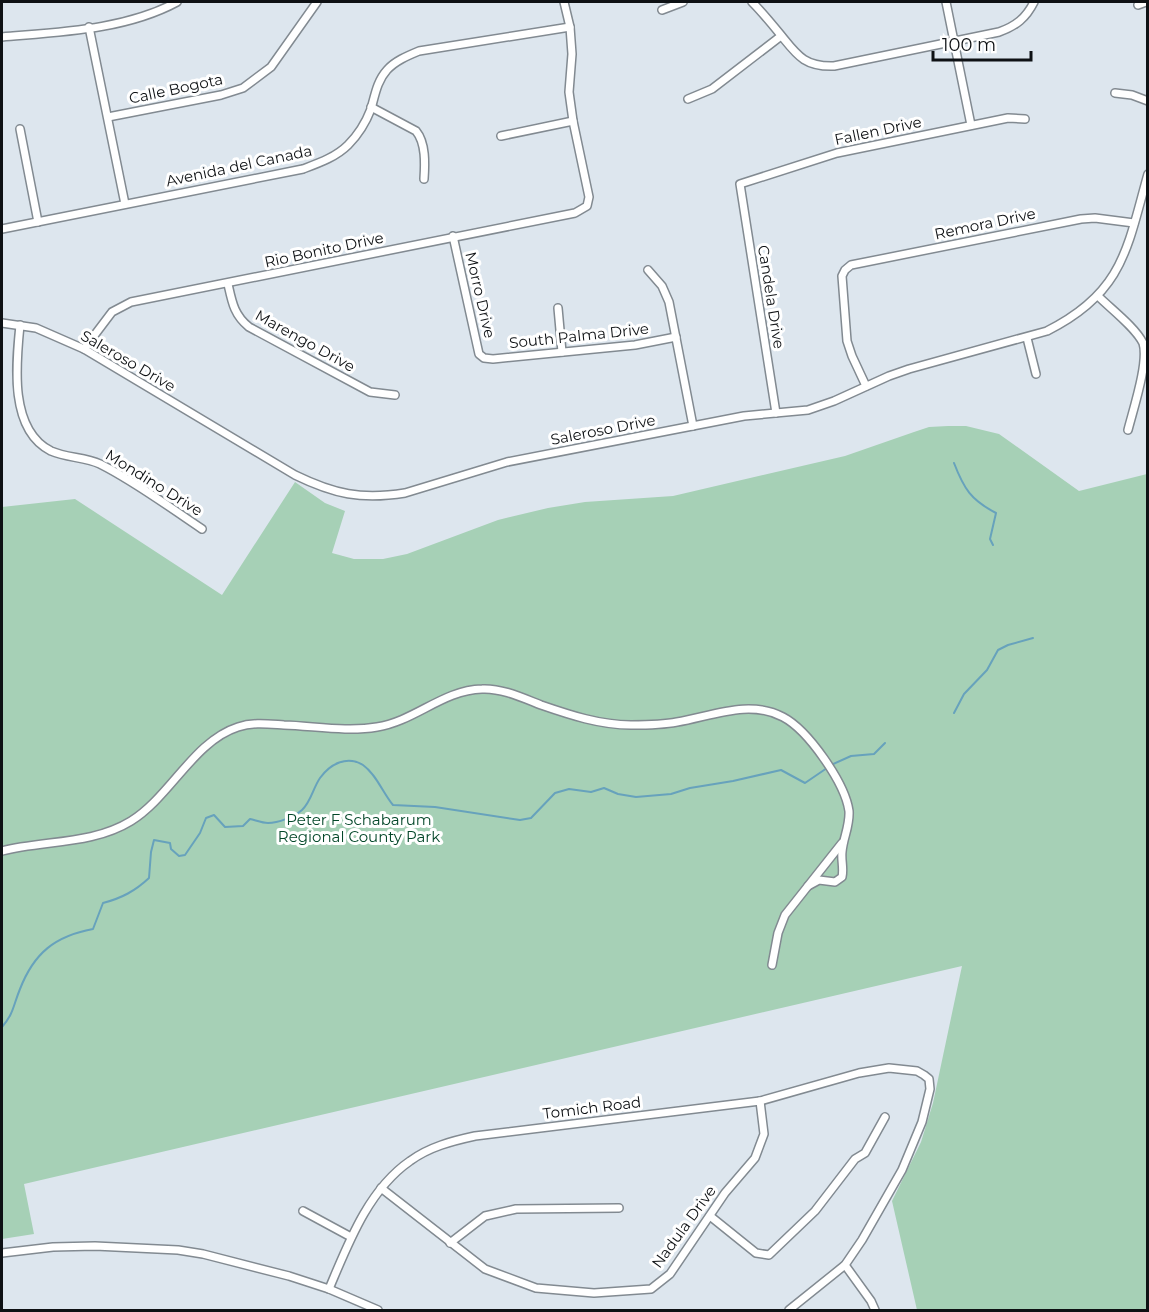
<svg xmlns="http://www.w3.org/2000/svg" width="1149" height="1312" font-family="Montserrat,sans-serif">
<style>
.park{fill:#a6d0b6}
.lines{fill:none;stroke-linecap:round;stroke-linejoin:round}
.stream{stroke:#67a2bc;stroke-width:2}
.minor-casing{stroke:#828a91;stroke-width:10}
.minor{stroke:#fff;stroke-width:7}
.labels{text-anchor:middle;stroke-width:6;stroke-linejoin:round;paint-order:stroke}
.street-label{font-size:15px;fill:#0e1114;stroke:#fff}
.park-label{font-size:15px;fill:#034729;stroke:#fff}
</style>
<rect width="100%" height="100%" fill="#dde6ee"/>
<path class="park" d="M948,426H966L999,434L1079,491L1147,474V1310H917L892,1201L921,1142L933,1103L962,966L24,1184L34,1234L2,1239V507L75,499L222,595L295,482L325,503L345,511L332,553L354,559H383L407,554L498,520L548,508L585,502L673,496L845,456L914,432L929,427Z"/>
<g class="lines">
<g class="stream">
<path d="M954,463C964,489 971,500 996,513L990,539L993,545"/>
<path d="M954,713L964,694L987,670L998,650L1008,645L1033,638"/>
<path d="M831,765L851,756L874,754L885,743"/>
<path d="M2,1027C14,1013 13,1006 20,989C34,953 55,936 93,929L103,903C122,898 135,891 149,878L151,852L154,840L170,843L171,849L179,856L185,855L200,833L206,818L214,815L225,827L243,826L250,819C255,820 262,823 268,823C278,823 294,817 302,810C311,802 313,788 320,778C330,764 347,755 363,765C376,774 383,793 393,805L435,807L520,820L531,818L555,793L569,789L591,792L604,788L618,794L636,797L671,794L690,788L733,781L781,770L805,783L827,768"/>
</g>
<g class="minor-casing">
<g id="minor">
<path d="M752,2C762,12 771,23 780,34C797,55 804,67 834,66L999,32C1016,26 1026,18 1034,2"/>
<path d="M946,2L971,125"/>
<path d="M1138,5L1146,2"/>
<path d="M662,10L683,2"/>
<path d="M89,27L125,204"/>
<path d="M2,37C60,32 125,30 177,2"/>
<path d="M1115,93L1132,95L1148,101"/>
<path d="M688,99L712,89L781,36"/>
<path d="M371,107L416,131C426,143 425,164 424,179"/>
<path d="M108,117L221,95L243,88L271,67L317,2"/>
<path d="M20,129L38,222"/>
<path d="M501,136L573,121"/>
<path d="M2,229L303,169C319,163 336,157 348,145C358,135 366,122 371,109C375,95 377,81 387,70C395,61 407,56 419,51L570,27"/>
<path d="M453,236L479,354L484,358L493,359L635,345L676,337"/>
<path d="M648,270L662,286L669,302L693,426"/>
<path d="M228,284C232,302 234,315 249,327L370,392L395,395"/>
<path d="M1098,296C1111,309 1135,327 1143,343C1149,362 1133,410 1128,430"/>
<path d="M558,308L562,352"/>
<path d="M2,323L36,328L84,349L295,475C334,494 361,500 405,493L507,462L744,416L808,410L834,401L889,376L909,369L1047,331C1123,293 1127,249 1148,174"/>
<path d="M20,325C16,364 9,430 51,451C67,458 85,457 100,464C136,482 169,507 202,529"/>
<path d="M1027,338L1036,374"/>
<path d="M84,349L112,312L131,302L575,213L587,206L589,197L573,121L569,92L572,54L570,27L564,2"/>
<path d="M866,386L852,356L847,341L842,276L845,270L851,265L1081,219L1095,218L1134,223"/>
<path d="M776,413L740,184L837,153L1008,118L1025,119"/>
<path d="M2,851C44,840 92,845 131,821C170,797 194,741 238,727C253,722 268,724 284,725C314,726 347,732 377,727C415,721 443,690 482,689C502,688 523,698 541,705C570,715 600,725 631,725C647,725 662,725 677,722C712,716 749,699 783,717C808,730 845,783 849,811C850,826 843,838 842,852C841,860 844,869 842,877L835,882L819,880L808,886"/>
<path d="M772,965L778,933L785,915L842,843"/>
<path d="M381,1188L485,1269L536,1288L594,1293L651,1289L670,1274L725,1193L755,1158L764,1134L760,1101"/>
<path d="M303,1211L351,1237"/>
<path d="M710,1216L756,1253L769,1255L815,1211L855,1159L865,1153L885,1117"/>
<path d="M450,1243L485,1216L516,1209L619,1208"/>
<path d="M2,1253L53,1247L95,1246L178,1250L203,1254L289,1276L329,1289L378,1310"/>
<path d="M845,1265L871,1301L875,1310"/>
<path d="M329,1289C348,1244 368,1190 410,1161C429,1147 452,1141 475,1136L760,1101L859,1073L889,1068L917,1071L924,1075L929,1079L930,1089L922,1122L902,1170L862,1240L845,1265L789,1310"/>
</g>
</g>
<use href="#minor" class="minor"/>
</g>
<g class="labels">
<g class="street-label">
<text transform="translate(176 89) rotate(-12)" y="5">Calle Bogota</text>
<text transform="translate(878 131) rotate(-12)" y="5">Fallen Drive</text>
<text transform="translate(239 166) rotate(-12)" y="5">Avenida del Canada</text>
<text transform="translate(985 224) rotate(-12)" y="5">Remora Drive</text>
<text transform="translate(324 250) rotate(-12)" y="5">Rio Bonito Drive</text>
<text transform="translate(480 295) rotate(77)" y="5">Morro Drive</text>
<text transform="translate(771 297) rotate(81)" y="5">Candela Drive</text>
<text transform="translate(579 336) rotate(-6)" y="5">South Palma Drive</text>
<text transform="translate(305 341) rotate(29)" y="5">Marengo Drive</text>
<text transform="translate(128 361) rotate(30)" y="5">Saleroso Drive</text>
<text transform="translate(603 430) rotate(-11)" y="5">Saleroso Drive</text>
<text transform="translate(154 483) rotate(32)" y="5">Mondino Drive</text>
<text transform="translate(592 1108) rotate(-7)" y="5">Tomich Road</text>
<text transform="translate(684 1227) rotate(-54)" y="5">Nadula Drive</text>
</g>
<g class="park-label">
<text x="359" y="825">Peter F Schabarum<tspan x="359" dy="17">Regional County Park</tspan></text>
</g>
</g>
<rect width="1149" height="1312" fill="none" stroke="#0e1114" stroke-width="6"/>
<path d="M933 51v9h98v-9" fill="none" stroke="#0e1114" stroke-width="3"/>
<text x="942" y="51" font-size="18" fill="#0e1114" stroke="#ffffff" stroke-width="4.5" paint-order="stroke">100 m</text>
</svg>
